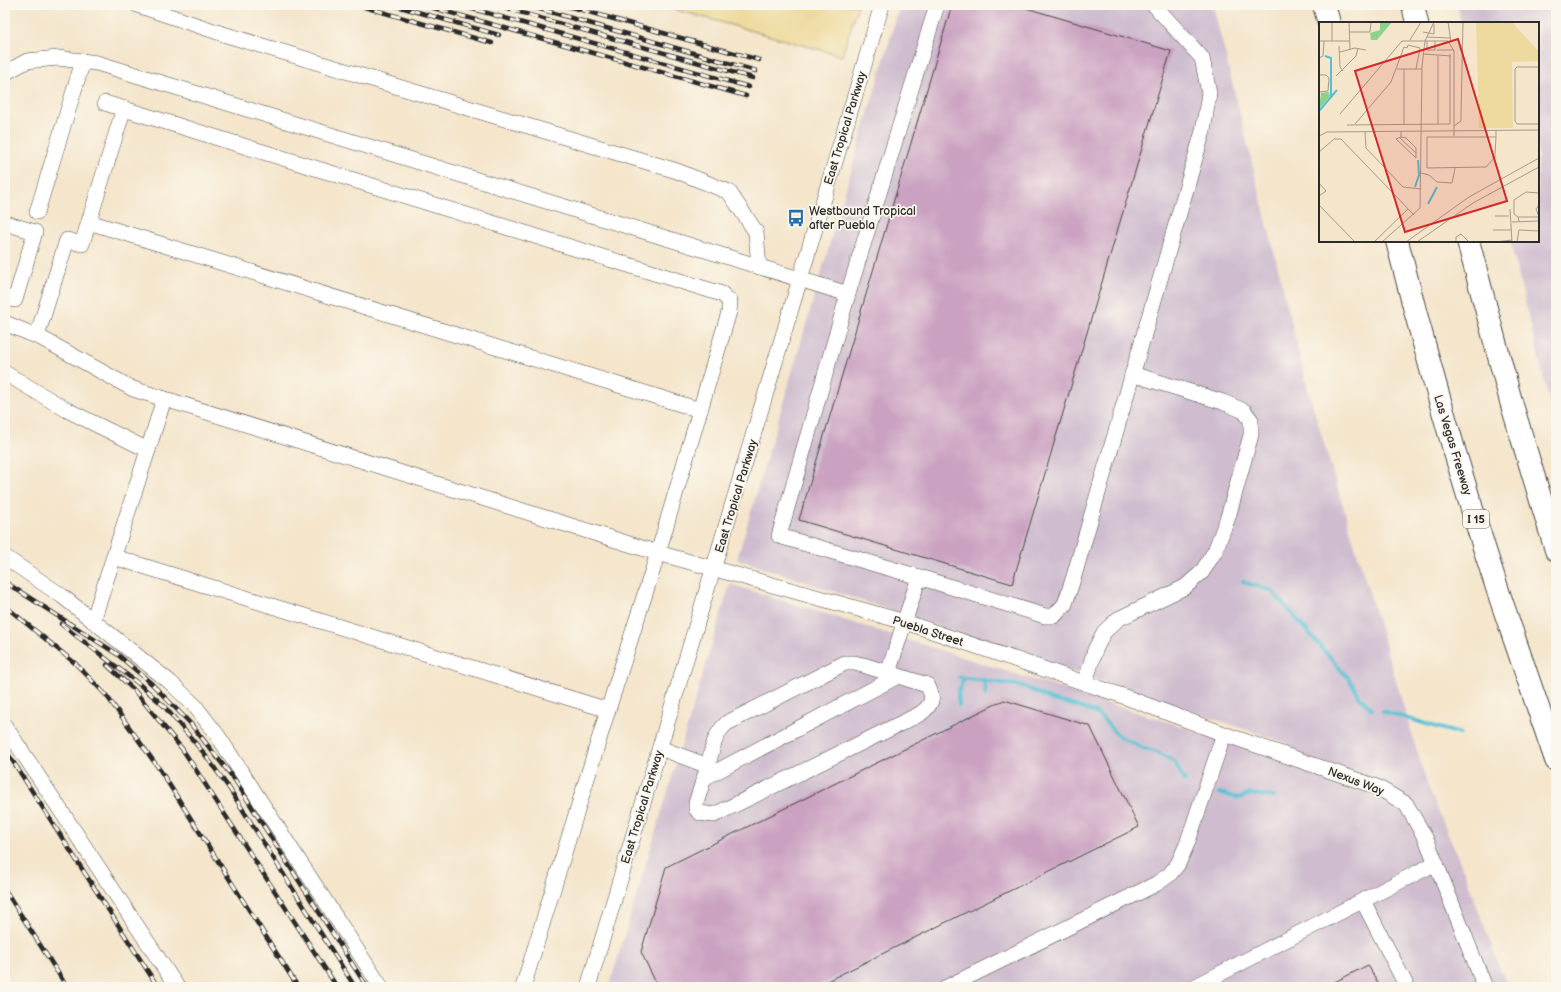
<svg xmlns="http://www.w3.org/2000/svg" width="1561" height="992" font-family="'Balsamiq Sans',sans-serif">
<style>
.industrial{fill:#cfbdcf}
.sand{fill:#eeda9e;stroke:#8c8264}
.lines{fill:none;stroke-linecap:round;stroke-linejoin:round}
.stream{stroke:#56bfd3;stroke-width:4}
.building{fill:#caa1c1}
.minor-casing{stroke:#494743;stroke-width:16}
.highway-casing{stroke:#494743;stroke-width:24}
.minor{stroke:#fff;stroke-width:15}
.highway{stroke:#fff;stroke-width:22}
.rail-casing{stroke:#2b2b2b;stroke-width:4.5}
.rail{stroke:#fbf7ec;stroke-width:3;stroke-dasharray:9;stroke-linecap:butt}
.labels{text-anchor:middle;stroke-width:3.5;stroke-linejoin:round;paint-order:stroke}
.shield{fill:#fbf7ec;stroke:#696865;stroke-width:1}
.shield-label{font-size:11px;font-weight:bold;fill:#2b2b2b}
.street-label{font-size:12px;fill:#2b2b2b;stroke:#fbf7ec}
.poi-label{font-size:12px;fill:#2b2b2b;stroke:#fbf7ec;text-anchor:start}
.inset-river{fill:none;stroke:#56bfd3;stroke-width:2}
.inset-road{fill:none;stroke:#a49b8b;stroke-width:1}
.view{fill:#d62828;fill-opacity:0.15;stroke:#d62828;stroke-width:2}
.inset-edge{fill:none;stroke:#2b2b2b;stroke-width:2}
</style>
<rect width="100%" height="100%" fill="#fbf7ec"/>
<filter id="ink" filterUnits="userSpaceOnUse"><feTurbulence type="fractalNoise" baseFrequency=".025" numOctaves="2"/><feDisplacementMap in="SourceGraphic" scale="8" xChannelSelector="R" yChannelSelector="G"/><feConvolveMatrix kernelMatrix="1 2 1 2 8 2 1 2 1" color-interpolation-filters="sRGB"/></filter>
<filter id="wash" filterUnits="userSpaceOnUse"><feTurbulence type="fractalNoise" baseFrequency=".012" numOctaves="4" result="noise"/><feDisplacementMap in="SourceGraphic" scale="16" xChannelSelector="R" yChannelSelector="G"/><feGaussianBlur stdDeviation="0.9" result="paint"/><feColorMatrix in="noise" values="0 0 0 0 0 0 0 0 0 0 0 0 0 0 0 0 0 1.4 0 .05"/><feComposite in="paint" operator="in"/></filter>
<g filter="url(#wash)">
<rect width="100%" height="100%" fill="#f4e5cb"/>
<g class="industrial">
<path d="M900,5H1213L1310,397L1428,787L1465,874L1507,987H609L730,584L1269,754L1289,744L737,559Z"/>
<path d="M1458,5H1556V428L1510,241H1538V23H1461Z"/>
</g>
<path class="sand" d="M659,5H858L842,56Z"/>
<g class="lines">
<g class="stream">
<path d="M1243,582L1272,591L1349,679L1361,699L1372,709"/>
<path d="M959,677L1023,686L1052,700L1076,706L1096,713L1102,718L1118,736L1141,747L1165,756L1175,763L1185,781"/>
<path d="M984,680L986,695"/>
<path d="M959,705L958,693L964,678"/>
<path d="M1383,711L1460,734"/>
<path d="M1219,793L1238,798L1251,794L1274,797"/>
</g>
</g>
<g id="blocks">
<g class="building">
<path d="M952,5H1016L1171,51L1012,584L799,520Z"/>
<path d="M1004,700L1090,726L1139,827L815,987H658L641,952L666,867Z"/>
<path d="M1368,965L1380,987H1325Z"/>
</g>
</g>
</g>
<g filter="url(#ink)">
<use href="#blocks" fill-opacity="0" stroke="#494743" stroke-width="1"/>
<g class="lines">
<g class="minor-casing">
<g id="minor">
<path d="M137,5L223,34L677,171L729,192L756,232L759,267"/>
<path d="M937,5L848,294L779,536L919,577L1045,616H1054L1065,604L1074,576L1203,131L1209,93L1202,58L1154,5"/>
<path d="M5,73L27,61L58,58L97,63L848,294"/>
<path d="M105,103L722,294L730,302L729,312L658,553L608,710L523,987"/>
<path d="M37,212L83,61"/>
<path d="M89,222L700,410"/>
<path d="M5,223L35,232L15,300L5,297"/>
<path d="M5,323L41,338L133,389L658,553L905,622L1120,695L1224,734L1377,787L1406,804L1427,841L1485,987"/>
<path d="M37,336L67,240L82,244L124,108"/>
<path d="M5,373L67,410L148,450L164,399"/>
<path d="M5,557L62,596L170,682L195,706L218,736L381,987"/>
<path d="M114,557L608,710"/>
<path d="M93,621L148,450"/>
<path d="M888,673L919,577"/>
<path d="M1085,683L1095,650L1104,632L1118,619L1185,587L1202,572L1215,551L1228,517L1251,435V420L1244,411L1223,402L1132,374"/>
<path d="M5,726L177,987"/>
<path d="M660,748L708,766L696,803V809L700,813L714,815L920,714C932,705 935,698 927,685L863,665L854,663H845L727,723C714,734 712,750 708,766"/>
<path d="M704,778L898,676"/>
<path d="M1363,901L1407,987"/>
<path d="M588,987L882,5"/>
<path d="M947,987L1156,884L1169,875L1178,864L1187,844L1224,734"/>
<path d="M1194,987L1436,863"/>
</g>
</g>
<g class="highway-casing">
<g id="highway">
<path d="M1324,5L1329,23"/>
<path d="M1413,5L1417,23"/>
<path d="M1397,241C1427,360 1461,478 1499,594C1518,650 1537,705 1556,760"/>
<path d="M1468,241L1512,405L1556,550"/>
</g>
</g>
<use href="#minor" class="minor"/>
<use href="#highway" class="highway"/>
<g class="rail-casing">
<g id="rail">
<path d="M357,5L492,43"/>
<path d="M393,5L499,35"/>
<path d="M423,5L746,96"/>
<path d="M459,5L749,87"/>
<path d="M494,5L753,78"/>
<path d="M526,5L756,71"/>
<path d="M564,5L759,60"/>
<path d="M5,582L117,654L152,684L190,723L235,780L265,828L367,987"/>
<path d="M5,606L76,664L106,695L160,770L298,987"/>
<path d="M61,624L139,684L163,705L203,752L229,788L355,987"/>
<path d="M107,665L134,690L183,750L337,987"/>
<path d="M5,749L158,987"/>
<path d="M5,890L67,987"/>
</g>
</g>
<use href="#rail" class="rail"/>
</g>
</g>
<defs>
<g id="bus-bare" transform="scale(1.38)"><path d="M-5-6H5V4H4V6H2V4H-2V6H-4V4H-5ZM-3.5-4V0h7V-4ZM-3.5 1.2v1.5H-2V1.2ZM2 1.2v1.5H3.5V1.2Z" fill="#1f6fb2" stroke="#fbf7ec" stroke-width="2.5" paint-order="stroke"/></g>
</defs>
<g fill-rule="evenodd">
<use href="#bus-bare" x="796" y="218"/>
</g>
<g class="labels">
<rect class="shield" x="1463" y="510" width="26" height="18" rx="3"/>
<g class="shield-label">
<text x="1476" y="523">I 15</text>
</g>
<g class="street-label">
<text transform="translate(845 128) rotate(-73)" y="4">East Tropical Parkway</text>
<text transform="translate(1453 445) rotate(73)" y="4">Las Vegas Freeway</text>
<text transform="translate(736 496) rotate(-73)" y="4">East Tropical Parkway</text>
<text transform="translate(928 631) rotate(18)" y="4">Puebla Street</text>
<text transform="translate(1356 781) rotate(21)" y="4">Nexus Way</text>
<text transform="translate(642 807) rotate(-73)" y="4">East Tropical Parkway</text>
</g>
<g class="poi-label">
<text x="809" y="215">Westbound Tropical<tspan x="809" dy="14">after Puebla</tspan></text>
</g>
</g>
<g transform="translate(1319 22)">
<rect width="220" height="220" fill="#f4e5cb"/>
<path d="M61,0H73L58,18H52L51,11L61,8ZM10,70L11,74L0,87L2,71Z" fill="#8cd28c"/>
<path d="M157,0H193L220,30V39L193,40L194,106H160Z" fill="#eeda9e"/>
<path class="inset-river" d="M6,34L12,36V75M0,89L18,68M96,165L100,153L99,138M109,182L118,165"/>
<path class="inset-road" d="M30,0L31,28M129,0L132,20M30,10H51L52,0M104,10L115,12V2M108,15L131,16M91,18L102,0M0,19H30M13,19V0M108,19V28H116V19M20,24L21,45L24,49M118,28H135M21,30L36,26L47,28M105,32L132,34M0,36L4,34L5,19M220,45H198L196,47V99L198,102H220M78,47H97M0,53H7L10,56L9,69L0,70M17,54L37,34L39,26M21,92L83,19H129L135,29V114M36,102L72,60L85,25L88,26L89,23L101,26L97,47H103M119,102V34M28,103L131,102V32M85,103V47M135,104L142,99V93L144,0M46,110L47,126L84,165L102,167M0,114L8,110L220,108M82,115L87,116L97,126V136L77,117L82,115V109M177,115H108V146L167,145L176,135V132L177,115V109M81,116L97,131M0,130L15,117H22L95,193M102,151L110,153L118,160L133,161L136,146M0,161L7,169L0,174M0,183L36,220M220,183L217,187L220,195M191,187L193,220M176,194H190M199,195L195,192V178L207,170L220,171M200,199L199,195H220V199M193,200L220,199M174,208H193M55,220L89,187M63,220L101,186L103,44L106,19L115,0M87,220L150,175L220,136M98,220L154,181L220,145M137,220V215L142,212L150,220M176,220L193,218M198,220L200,208L220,209"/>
<path class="view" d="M139,17L188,179L86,210L36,49Z"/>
<rect width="220" height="220" class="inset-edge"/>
</g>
<rect width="1561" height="992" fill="none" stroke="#fbf7ec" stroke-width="20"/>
</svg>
